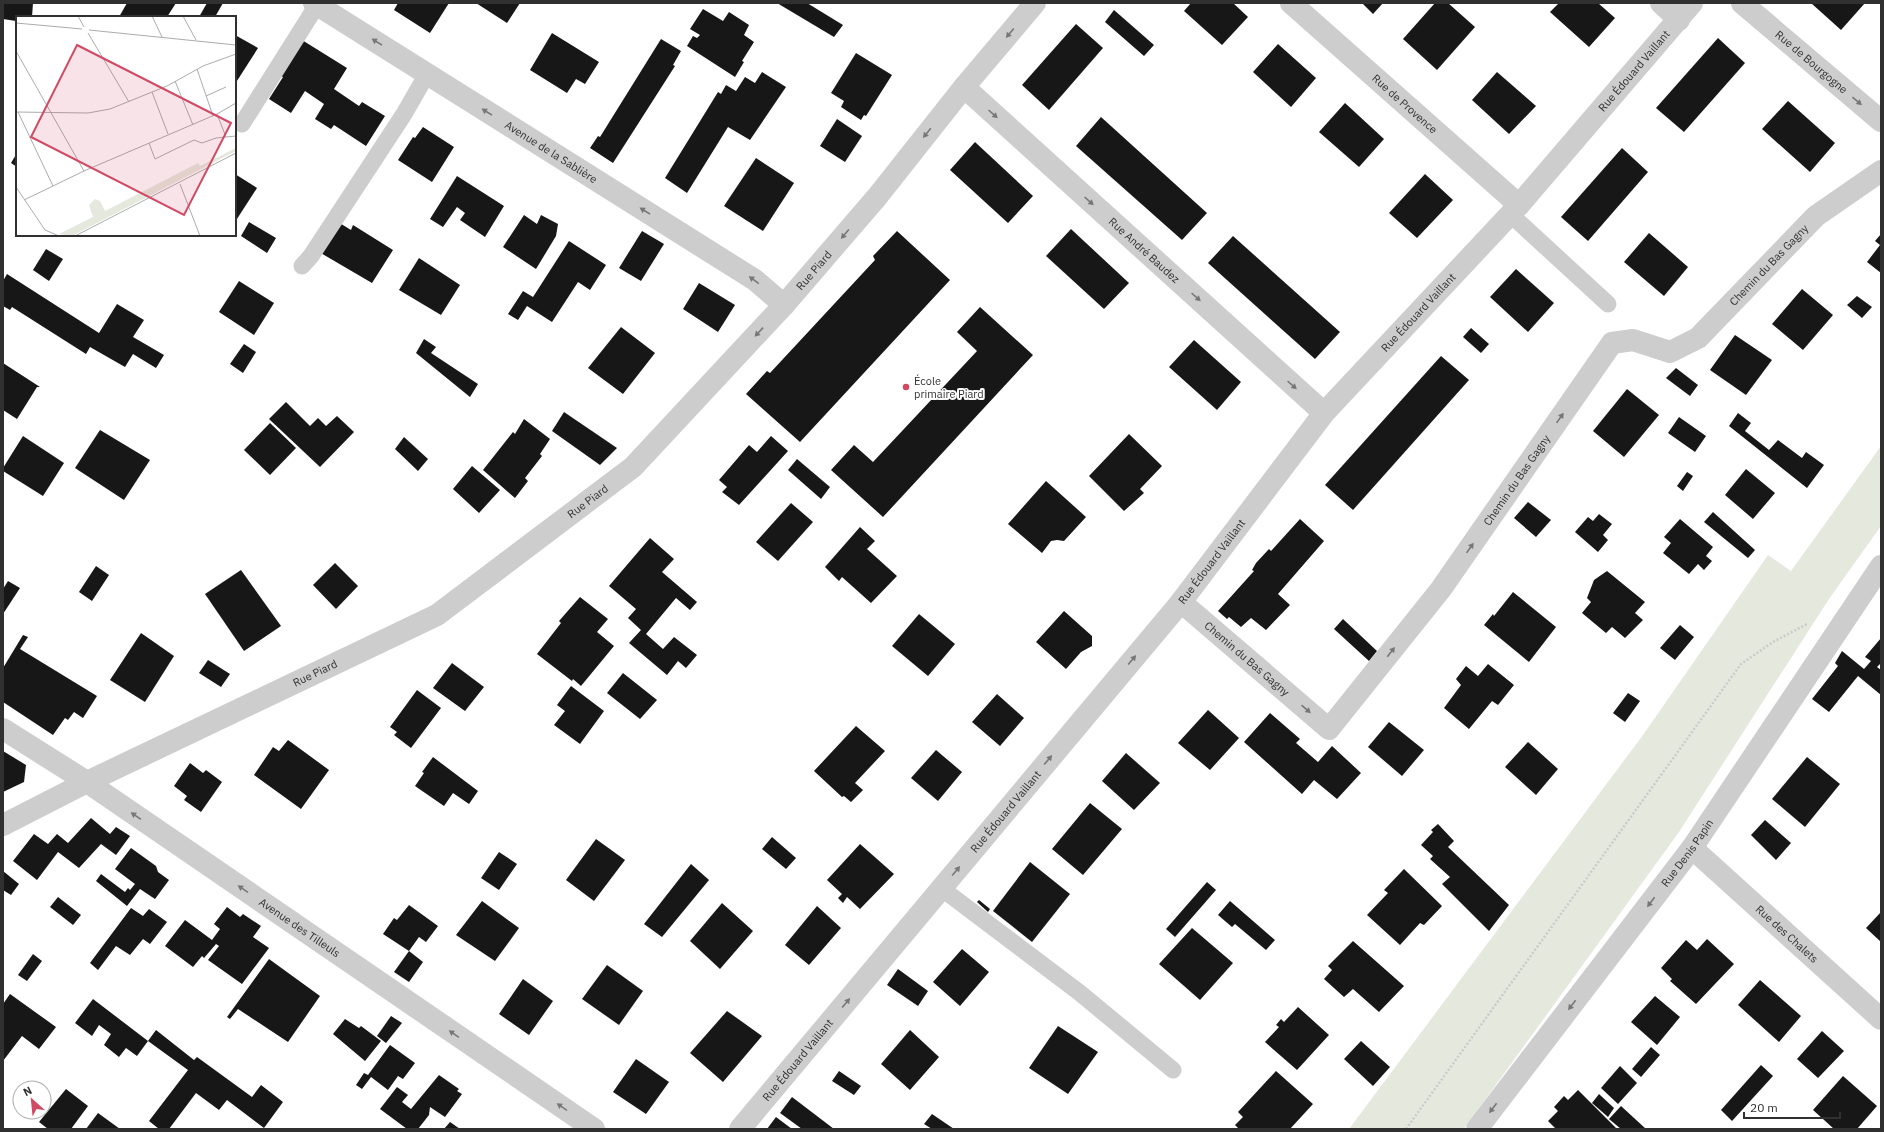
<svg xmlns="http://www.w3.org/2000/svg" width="1884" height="1132" font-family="'IBM Plex Sans',sans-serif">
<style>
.green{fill:#e5e9dd}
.building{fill:#171717}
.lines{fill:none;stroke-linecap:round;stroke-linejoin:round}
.path{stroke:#cacaca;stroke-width:2.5;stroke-dasharray:2 2;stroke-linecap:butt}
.lane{stroke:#cdcdcd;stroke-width:17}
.street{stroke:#cdcdcd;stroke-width:22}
.oneway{fill:#777}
.poi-dot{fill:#d14963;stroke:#fff;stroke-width:1.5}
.labels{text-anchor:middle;stroke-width:4;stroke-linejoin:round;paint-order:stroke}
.street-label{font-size:11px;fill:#303030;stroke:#fff}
.poi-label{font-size:11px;fill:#303030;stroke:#fff;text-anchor:start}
.inset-road{fill:none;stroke:#acacac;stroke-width:1}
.view{fill:#d14963;fill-opacity:0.15;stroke:#d14963;stroke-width:2}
.inset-edge{fill:none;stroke:#303030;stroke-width:2}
</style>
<rect width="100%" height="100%" fill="#fff"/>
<path class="green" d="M1881,446V526L1829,599L1679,832L1464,1129H1349L1643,735L1768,555L1791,571Z"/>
<g class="building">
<path d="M3,3H33L32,17H17V27L15,26L16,21L3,19Z"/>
<path d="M127,3H176L167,17H119Z"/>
<path d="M207,3H223L215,17H199Z"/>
<path d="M398,3H449L430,33L394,10Z"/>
<path d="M476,3H520L507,23Z"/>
<path d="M777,3H807L843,25L834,37Z"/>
<path d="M1191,3H1233L1248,17L1222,45L1184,11Z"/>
<path d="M1362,3H1383L1373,14Z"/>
<path d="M1435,3H1448L1475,27L1437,70L1403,39Z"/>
<path d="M1559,3H1598L1615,18L1589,47L1550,12Z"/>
<path d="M1811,3H1865L1841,30Z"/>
<path d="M703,9L723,21L729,12L749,25L744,35L754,42L742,61L744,62L735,77L687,46L693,36L697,38L700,35L690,29Z"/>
<path d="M1114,10L1154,45L1144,56L1105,22Z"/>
<path d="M1076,24L1103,48L1049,110L1022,85Z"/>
<path d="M552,33L599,62L585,84L576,79L567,93L530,70Z"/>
<path d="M235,35L258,48L235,84Z"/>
<path d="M1718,38L1745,63L1684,132L1656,108Z"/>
<path d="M661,39L681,51L673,65L675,66L613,163L590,148L598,136L600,137Z"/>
<path d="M302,40L347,68L334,89L359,106L362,102L385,116L366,146L334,125L331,129L315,119L324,104L305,91L291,113L269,99L283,77L281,76Z"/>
<path d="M1278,44L1316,78L1291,107L1253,72Z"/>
<path d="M856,53L892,75L866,116L864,115L861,120L841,107L844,101L831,93Z"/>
<path d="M762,72L786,87L750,140L728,127L687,193L665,178L718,92L721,94L726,85L736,91L745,77L755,83Z"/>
<path d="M1497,72L1536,106L1509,134L1472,100Z"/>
<path d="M1788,101L1835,143L1810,172L1762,129Z"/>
<path d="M1345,103L1384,139L1359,167L1319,132Z"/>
<path d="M1101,117L1207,213L1182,240L1076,146Z"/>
<path d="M837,119L862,136L845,162L820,146Z"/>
<path d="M423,127L454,147L432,182L398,160L413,137L415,138Z"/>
<path d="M975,142L1033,196L1008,223L950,170Z"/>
<path d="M1622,148L1648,172L1588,241L1561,217Z"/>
<path d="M17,153V167L11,163Z"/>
<path d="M756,158L794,183L763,231L724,206Z"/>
<path d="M235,174L257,188L235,222Z"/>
<path d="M1425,174L1453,200L1417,238L1389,213Z"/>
<path d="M457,176L504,206L485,237L460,220L465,213L457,207L443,227L430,219Z"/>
<path d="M524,215L537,224L541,215L558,224L556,236L536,269L503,247Z"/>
<path d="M249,222L276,238L267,253L241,236Z"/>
<path d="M338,222L351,230L353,225L393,250L372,283L319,252Z"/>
<path d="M1071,229L1129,283L1104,309L1046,256Z"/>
<path d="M642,231L664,244L641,281L619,268Z"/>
<path d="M897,231L950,280L800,442L746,394L767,371L770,373L875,260L873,256Z"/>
<path d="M1649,233L1688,267L1664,296L1624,262Z"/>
<path d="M1881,234V273L1867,262L1880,245L1875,241Z"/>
<path d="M1233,236L1340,332L1315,359L1208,263Z"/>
<path d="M569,241L606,265L590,290L578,282L552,322L527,306L518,320L508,314L523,291L533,297Z"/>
<path d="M46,249L63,259L49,281L33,270Z"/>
<path d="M419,258L460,285L441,315L399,290Z"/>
<path d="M1516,269L1554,303L1528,332L1490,297Z"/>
<path d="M7,274L99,333L117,304L144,320L133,337L164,355L156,368L133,354L125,367L90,347L86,354L12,307L10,310L3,306V281Z"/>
<path d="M239,281L274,303L254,335L219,312Z"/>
<path d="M699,283L735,305L718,332L683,309Z"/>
<path d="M1802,289L1833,315L1803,350L1772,324Z"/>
<path d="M1857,296L1872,307L1862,318L1847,305Z"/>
<path d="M980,307L1033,355L883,517L831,470L854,445L873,462L977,351L957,332Z"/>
<path d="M621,327L655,353L623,394L588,368Z"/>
<path d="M1471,328L1489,344L1481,353L1463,337Z"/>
<path d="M1735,335L1772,360L1746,395L1710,370Z"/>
<path d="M424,339L436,347L431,353L478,384L470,397L416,353Z"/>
<path d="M1194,340L1241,382L1217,410L1169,367Z"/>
<path d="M244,344L256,352L243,373L230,364Z"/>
<path d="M1441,356L1469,380L1353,510L1325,485Z"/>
<path d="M3,363L40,387H37L17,419L3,410Z"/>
<path d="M1676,368L1698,385L1690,396L1666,378Z"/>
<path d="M1627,389L1659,415L1624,457L1593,431Z"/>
<path d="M286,402L310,426L318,418L326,426L337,416L354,432L320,467L269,419Z"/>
<path d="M564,412L617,448L600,465L552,431Z"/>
<path d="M1738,413L1751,423L1745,431L1769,450L1778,440L1802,458L1806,452L1824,465L1807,488L1729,426Z"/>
<path d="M1679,417L1706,436L1695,452L1668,433Z"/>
<path d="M524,419L550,439L540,454L542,456L525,478L528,481L515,498L483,470L513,432L515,434Z"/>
<path d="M270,423L296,448L270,475L244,450Z"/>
<path d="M100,430L150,460L124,500L75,468Z"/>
<path d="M1129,434L1162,466L1140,489L1144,493L1124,511L1089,476Z"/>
<path d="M23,436L64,463L43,496L3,471V468Z"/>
<path d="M771,436L788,451L739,505L722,492L727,487L719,480L749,445L757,452Z"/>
<path d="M404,437L428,459L418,471L395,449Z"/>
<path d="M797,459L830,487L821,499L788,470Z"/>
<path d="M472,466L500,490L479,513L453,489Z"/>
<path d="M1746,469L1775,493L1753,519L1725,495Z"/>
<path d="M1687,472L1693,476L1683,491L1677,486Z"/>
<path d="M1046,481L1086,517L1064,541L1057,540L1051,541L1042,553L1008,524Z"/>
<path d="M1528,502L1551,520L1536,537L1514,518Z"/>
<path d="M791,503L813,522L778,561L756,542Z"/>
<path d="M1713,512L1755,550L1748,558L1704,522Z"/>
<path d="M1599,514L1612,524L1603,535L1608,540L1598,552L1575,532L1588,517L1593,521Z"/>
<path d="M1300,519L1324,541L1278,594L1290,605L1266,630L1251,618L1241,627L1229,617L1227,619L1218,611L1254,571L1252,570L1256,563L1269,549L1271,551Z"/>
<path d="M1680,519L1713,547L1706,556L1712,561L1704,570L1698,564L1689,574L1663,553L1671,543L1664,537Z"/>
<path d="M860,527L875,541L867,549L897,576L871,603L842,577L839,581L825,567Z"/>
<path d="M650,538L674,559L662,572L697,602L690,610L676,598L646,634L663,649L674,637L697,655L686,668L678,661L667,675L629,643L641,630L628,618L636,609L609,586Z"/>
<path d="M335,563L358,586L336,609L313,585Z"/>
<path d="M96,566L109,575L92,601L79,592Z"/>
<path d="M241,570L281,626L244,651L205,594Z"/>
<path d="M1607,571L1645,602L1635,613L1643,620L1625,638L1612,627L1606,633L1582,613L1591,602L1587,598L1594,580Z"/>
<path d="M8,581L20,588L3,614V589Z"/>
<path d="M1513,592L1556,627L1529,662L1484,625L1493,614L1494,616Z"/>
<path d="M580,597L608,619L597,632L614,646L581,686L573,679L572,681L537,654L561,623L559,621Z"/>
<path d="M1064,611L1092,636V646L1081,652L1066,669L1036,642Z"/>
<path d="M919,614L955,644L928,676L892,646Z"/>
<path d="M1343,619L1377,651L1369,661L1334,629Z"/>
<path d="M1680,625L1694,637L1675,660L1660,648Z"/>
<path d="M141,633L174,656L145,702L110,680Z"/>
<path d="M23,635L28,637L20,649L97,696L83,718L74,712L68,720L65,718L53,735L3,702V668Z"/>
<path d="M1881,638V663L1877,667L1881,670V695L1858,676L1829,712L1812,699L1838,666L1835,663L1842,651L1864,669L1871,661L1865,657Z"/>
<path d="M208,660L230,674L221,687L199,673Z"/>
<path d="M452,663L484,687L465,711L433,688Z"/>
<path d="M1488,664L1514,685L1498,705L1492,701L1469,729L1444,708L1461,685L1456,679L1466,666L1478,676Z"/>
<path d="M623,673L657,700L640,719L607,693Z"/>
<path d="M571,686L604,711L580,744L554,725L565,711L557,705Z"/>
<path d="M417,690L441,708L411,748L394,735L397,732L390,727Z"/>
<path d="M1628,693L1640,701L1625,722L1613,713Z"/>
<path d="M997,694L1024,718L1000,746L972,722Z"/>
<path d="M1208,710L1239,738L1210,770L1178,743Z"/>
<path d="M1270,713L1300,739L1296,743L1318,762L1332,746L1361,773L1337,799L1314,780L1302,794L1244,742Z"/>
<path d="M1389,722L1424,750L1402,776L1368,747Z"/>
<path d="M856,726L885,751L855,783L863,790L851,802L844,796L842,797L814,771Z"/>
<path d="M288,740L329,770L301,809L254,775L273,747L279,751Z"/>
<path d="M1528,742L1558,769L1536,795L1505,767Z"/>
<path d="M936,750L962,772L938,801L911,778Z"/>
<path d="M3,751L26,765L24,782L3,792Z"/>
<path d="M1126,753L1160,783L1134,810L1102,781Z"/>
<path d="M433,757L478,791L469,804L453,793L444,806L415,786L424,773L422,772Z"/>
<path d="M1807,757L1840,784L1805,827L1772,799Z"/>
<path d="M190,763L203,773L206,770L222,782L201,812L184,800L187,796L174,786Z"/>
<path d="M1090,803L1122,829L1083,875L1052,849Z"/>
<path d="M91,818L110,834L116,827L130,836L116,855L101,844L79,868L58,852L37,880L13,861L34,834L48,844L57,834L68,843Z"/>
<path d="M1765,820L1791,843L1776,860L1751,835Z"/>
<path d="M1438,824L1454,841L1448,847L1509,905L1489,931L1442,884L1450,877L1430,859L1433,856L1421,845L1433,832L1431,830Z"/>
<path d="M772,837L796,858L786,869L762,849Z"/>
<path d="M596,839L625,860L594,901L566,880Z"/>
<path d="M860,844L894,874L860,909L847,897L843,903L838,898L842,894L827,880Z"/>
<path d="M131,848L156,866L158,872L169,880L155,899L140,889L127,906L96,881L101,874L125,892L128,888L130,890L135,884L115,869Z"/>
<path d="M499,852L517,864L499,890L481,878Z"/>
<path d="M1030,862L1070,894L1032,942L993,911Z"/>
<path d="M691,864L709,880L662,937L644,924Z"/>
<path d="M1404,869L1442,906L1424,925L1420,923L1400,945L1367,915L1388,893L1384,890Z"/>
<path d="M3,871L19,884L11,895L3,890Z"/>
<path d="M1207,882L1216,890L1175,937L1166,929Z"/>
<path d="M58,897L81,915L73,925L50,907Z"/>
<path d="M979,900L990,909L988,912L977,902Z"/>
<path d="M482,901L519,928L495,961L456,935Z"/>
<path d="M1230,901L1275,940L1266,950L1235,924L1232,927L1218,915Z"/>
<path d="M722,903L753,931L720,969L690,941Z"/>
<path d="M409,905L438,926L426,942L419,937L409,951L383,934L394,918L397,920Z"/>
<path d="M817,906L841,928L809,965L785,945Z"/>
<path d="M227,907L240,917L243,914L261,926L253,937L269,948L242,984L208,960L219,946L216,944L204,958L202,956L193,967L165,946L185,920L212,940L220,929L214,924Z"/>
<path d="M131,908L143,916L149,909L167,922L150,944L143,939L130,955L116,946L98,970L90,963Z"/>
<path d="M1881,912V942L1866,928Z"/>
<path d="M1192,928L1233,963L1200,1000L1159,964Z"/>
<path d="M1707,939L1734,964L1696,1004L1670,981L1672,979L1661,968L1686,940L1697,950Z"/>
<path d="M1353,941L1404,986L1379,1012L1353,989L1344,997L1324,979L1332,970L1328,966Z"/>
<path d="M962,949L989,972L960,1006L933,982Z"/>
<path d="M409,951L423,962L409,982L394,972Z"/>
<path d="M33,954L42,961L27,981L18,975Z"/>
<path d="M269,959L320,996L288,1042L238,1009L230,1019L227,1017Z"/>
<path d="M607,965L643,991L619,1025L582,999Z"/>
<path d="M898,969L928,991L918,1006L887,985Z"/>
<path d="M523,979L553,1001L529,1035L499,1014Z"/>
<path d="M1760,980L1801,1016L1779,1042L1738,1005Z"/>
<path d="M10,994L56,1027L39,1049L22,1036L3,1061V1004Z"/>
<path d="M1655,996L1680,1017L1657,1045L1631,1022Z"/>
<path d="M93,999L148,1041L156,1030L194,1060L197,1057L252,1097L261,1085L283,1102L264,1128L227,1100L219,1110L196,1093L169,1129H159L149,1121L188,1070L148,1041L137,1056L126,1048L119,1057L104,1045L111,1034L99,1025L92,1036L75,1023Z"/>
<path d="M1298,1007L1329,1035L1297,1070L1265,1042L1279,1027L1276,1025L1281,1019L1284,1022Z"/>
<path d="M727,1011L762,1036L723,1082L690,1053Z"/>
<path d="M391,1016L402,1023L386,1043L377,1036Z"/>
<path d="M345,1019L359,1028L361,1026L381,1041L365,1061L333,1034Z"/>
<path d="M1058,1026L1098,1052L1068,1094L1029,1068Z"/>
<path d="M910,1030L939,1057L910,1090L881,1064Z"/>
<path d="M1822,1031L1844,1051L1818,1078L1797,1059Z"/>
<path d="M1361,1041L1390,1067L1373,1086L1344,1059Z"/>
<path d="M390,1045L415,1063L403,1079L398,1076L388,1090L371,1077L362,1089L356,1085L364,1073L368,1075Z"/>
<path d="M1651,1047L1660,1055L1641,1077L1632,1069Z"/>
<path d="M636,1059L669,1082L646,1114L613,1092Z"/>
<path d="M1761,1065L1773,1076L1732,1121L1721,1110Z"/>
<path d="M1620,1066L1637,1083L1618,1104L1601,1088Z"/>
<path d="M839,1071L861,1086L854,1095L832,1081Z"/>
<path d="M1276,1071L1313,1104L1290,1129H1239L1235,1125L1243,1117L1238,1112Z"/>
<path d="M439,1075L459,1089L457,1091L462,1094L445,1117L430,1107L429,1115L418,1129H407L380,1109L397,1087L408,1095L402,1102L411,1109Z"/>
<path d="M1843,1076L1877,1106L1857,1129H1834L1813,1110Z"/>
<path d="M66,1089L88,1106L71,1129H48L39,1122Z"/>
<path d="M1578,1090L1617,1129H1556L1548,1121L1558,1111L1554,1107L1564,1096L1568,1100Z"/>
<path d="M1599,1094L1614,1108L1608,1117L1592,1103Z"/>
<path d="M792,1097L834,1129H802L780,1113Z"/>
<path d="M1621,1106L1646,1129H1621L1609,1119Z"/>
<path d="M98,1113L120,1129H86Z"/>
<path d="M932,1114L954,1129H932L924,1124Z"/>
<path d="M776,1117L792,1129H767Z"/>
<path d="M450,1122L460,1129H444Z"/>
</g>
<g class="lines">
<path class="path" d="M1406,1129L1741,664L1773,642L1807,624"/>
<g class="lane">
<path d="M242,124L317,5"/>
<path d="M1510,214L1608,304"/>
<path d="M302,266L311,256L404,114L427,74"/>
<path d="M941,888L1080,993L1173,1070"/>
</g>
<g class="street">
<path id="s1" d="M314,3L755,280L784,305"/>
<path id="s2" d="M1291,3L1519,205"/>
<path d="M1661,3L1679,20"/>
<path id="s3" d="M1742,3L1881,121"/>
<path id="s4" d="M964,87L1324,413"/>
<path id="s5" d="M1181,602L1329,729L1441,589L1612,343L1633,340L1670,352L1698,338L1816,216L1881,171"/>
<path id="s6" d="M3,729L87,782L594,1129"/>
<path id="s7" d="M3,825L87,782L437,615L633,467L784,305L877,197L964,87L1035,3"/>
<path id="s8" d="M1692,848L1881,1019"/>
<path id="s9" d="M740,1129L1181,602L1324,413L1519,205L1692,3"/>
<path id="s10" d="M1477,1129L1692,848L1881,566"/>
</g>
</g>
<defs><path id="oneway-solid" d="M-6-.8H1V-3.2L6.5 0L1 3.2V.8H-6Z"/></defs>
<g class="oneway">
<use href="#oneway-solid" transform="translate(1010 33) rotate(130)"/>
<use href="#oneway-solid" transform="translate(377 42) rotate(-148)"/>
<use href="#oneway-solid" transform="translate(1857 101) rotate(40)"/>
<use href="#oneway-solid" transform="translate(487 112) rotate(-148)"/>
<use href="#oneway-solid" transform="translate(993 114) rotate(42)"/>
<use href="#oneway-solid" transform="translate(927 133) rotate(129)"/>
<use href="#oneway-solid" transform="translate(1089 201) rotate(42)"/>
<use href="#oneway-solid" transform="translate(645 211) rotate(-148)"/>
<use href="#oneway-solid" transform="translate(845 234) rotate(130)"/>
<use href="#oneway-solid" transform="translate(754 280) rotate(-144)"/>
<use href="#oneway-solid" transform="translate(1196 297) rotate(42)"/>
<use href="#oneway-solid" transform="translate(759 332) rotate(133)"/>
<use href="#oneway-solid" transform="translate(1292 385) rotate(42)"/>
<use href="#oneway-solid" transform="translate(1560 418) rotate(-55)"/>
<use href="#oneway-solid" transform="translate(1470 548) rotate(-55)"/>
<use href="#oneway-solid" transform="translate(1391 652) rotate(-52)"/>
<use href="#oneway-solid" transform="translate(1132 660) rotate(-50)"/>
<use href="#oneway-solid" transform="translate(1306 709) rotate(41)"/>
<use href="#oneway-solid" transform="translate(1048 760) rotate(-50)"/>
<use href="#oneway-solid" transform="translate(136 816) rotate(-146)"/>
<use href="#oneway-solid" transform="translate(956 871) rotate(-50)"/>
<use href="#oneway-solid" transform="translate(243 889) rotate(-146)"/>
<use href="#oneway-solid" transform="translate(1651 902) rotate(127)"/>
<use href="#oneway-solid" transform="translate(846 1003) rotate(-50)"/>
<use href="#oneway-solid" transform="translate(1572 1005) rotate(127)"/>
<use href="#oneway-solid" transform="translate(454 1034) rotate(-146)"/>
<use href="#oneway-solid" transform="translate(562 1107) rotate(-146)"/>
<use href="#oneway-solid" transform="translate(1493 1108) rotate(127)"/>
</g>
<circle class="poi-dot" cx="906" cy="387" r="4"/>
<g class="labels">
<g class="street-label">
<text dy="4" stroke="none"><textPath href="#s3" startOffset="91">Rue de Bourgogne</textPath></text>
<text dy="4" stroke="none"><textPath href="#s9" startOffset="1386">Rue Édouard Vaillant</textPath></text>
<text dy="4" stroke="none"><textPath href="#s2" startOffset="152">Rue de Provence</textPath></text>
<text dy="4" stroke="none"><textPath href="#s1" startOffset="280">Avenue de la Sablière</textPath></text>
<text dy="4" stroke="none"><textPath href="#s4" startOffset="243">Rue André Baudez</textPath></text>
<text dy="4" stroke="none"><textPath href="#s5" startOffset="867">Chemin du Bas Gagny</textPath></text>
<text dy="4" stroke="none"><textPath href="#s7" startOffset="995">Rue Piard</textPath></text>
<text dy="4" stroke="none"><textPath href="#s9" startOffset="1062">Rue Édouard Vaillant</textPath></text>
<text dy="4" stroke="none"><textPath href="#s5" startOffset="507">Chemin du Bas Gagny</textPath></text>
<text dy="4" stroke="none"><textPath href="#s7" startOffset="671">Rue Piard</textPath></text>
<text dy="4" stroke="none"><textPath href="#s9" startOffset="738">Rue Édouard Vaillant</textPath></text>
<text dy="4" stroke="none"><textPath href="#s5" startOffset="87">Chemin du Bas Gagny</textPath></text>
<text dy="4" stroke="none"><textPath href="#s7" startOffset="347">Rue Piard</textPath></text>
<text dy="4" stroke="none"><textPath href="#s9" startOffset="414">Rue Édouard Vaillant</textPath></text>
<text dy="4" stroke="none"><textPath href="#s10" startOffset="347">Rue Denis Papin</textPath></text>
<text dy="4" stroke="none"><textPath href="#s6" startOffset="357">Avenue des Tilleuls</textPath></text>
<text dy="4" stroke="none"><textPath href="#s8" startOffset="128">Rue des Chalets</textPath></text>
<text dy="4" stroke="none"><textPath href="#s9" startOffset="90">Rue Édouard Vaillant</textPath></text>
</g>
<g class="poi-label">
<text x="914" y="385">École<tspan x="914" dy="13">primaire Piard</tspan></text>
</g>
</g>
<g transform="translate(16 16)">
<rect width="220" height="220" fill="#fff"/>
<path d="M220,132V135L56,220L43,218L77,201L73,189L79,183L84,185L89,195L182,147L184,150Z" fill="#e5e9dd"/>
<path class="inset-road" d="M62,0L68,11M136,0L146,21M167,0L180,24M0,7L66,13M73,14L220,29M72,17L113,86M0,35L68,155M181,53L197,100M159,65L177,109M136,76L152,118M190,80L210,71M0,96L72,97L94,93L151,70L187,50L220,38M2,96L37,170M201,98L210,121M133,127L139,143L178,124L186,127L200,122L220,120M164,168L184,220M0,171L29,214L43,220M8,184L68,155L201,98L220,87M59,220L220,137"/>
<path class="view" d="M61,29L215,107L168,199L15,121Z"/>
<rect width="220" height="220" class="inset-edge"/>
</g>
<rect width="1884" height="1132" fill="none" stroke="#303030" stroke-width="8"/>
<g transform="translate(32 1100) rotate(333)"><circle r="19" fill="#ffffff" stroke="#acacac"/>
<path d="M0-3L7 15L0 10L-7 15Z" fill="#d14963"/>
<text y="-6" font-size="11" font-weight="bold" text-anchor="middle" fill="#303030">N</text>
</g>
<path d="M1744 1112v6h96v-6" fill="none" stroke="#303030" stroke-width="2"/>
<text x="1750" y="1112" font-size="12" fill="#303030" stroke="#ffffff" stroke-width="3" paint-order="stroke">20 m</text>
</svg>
